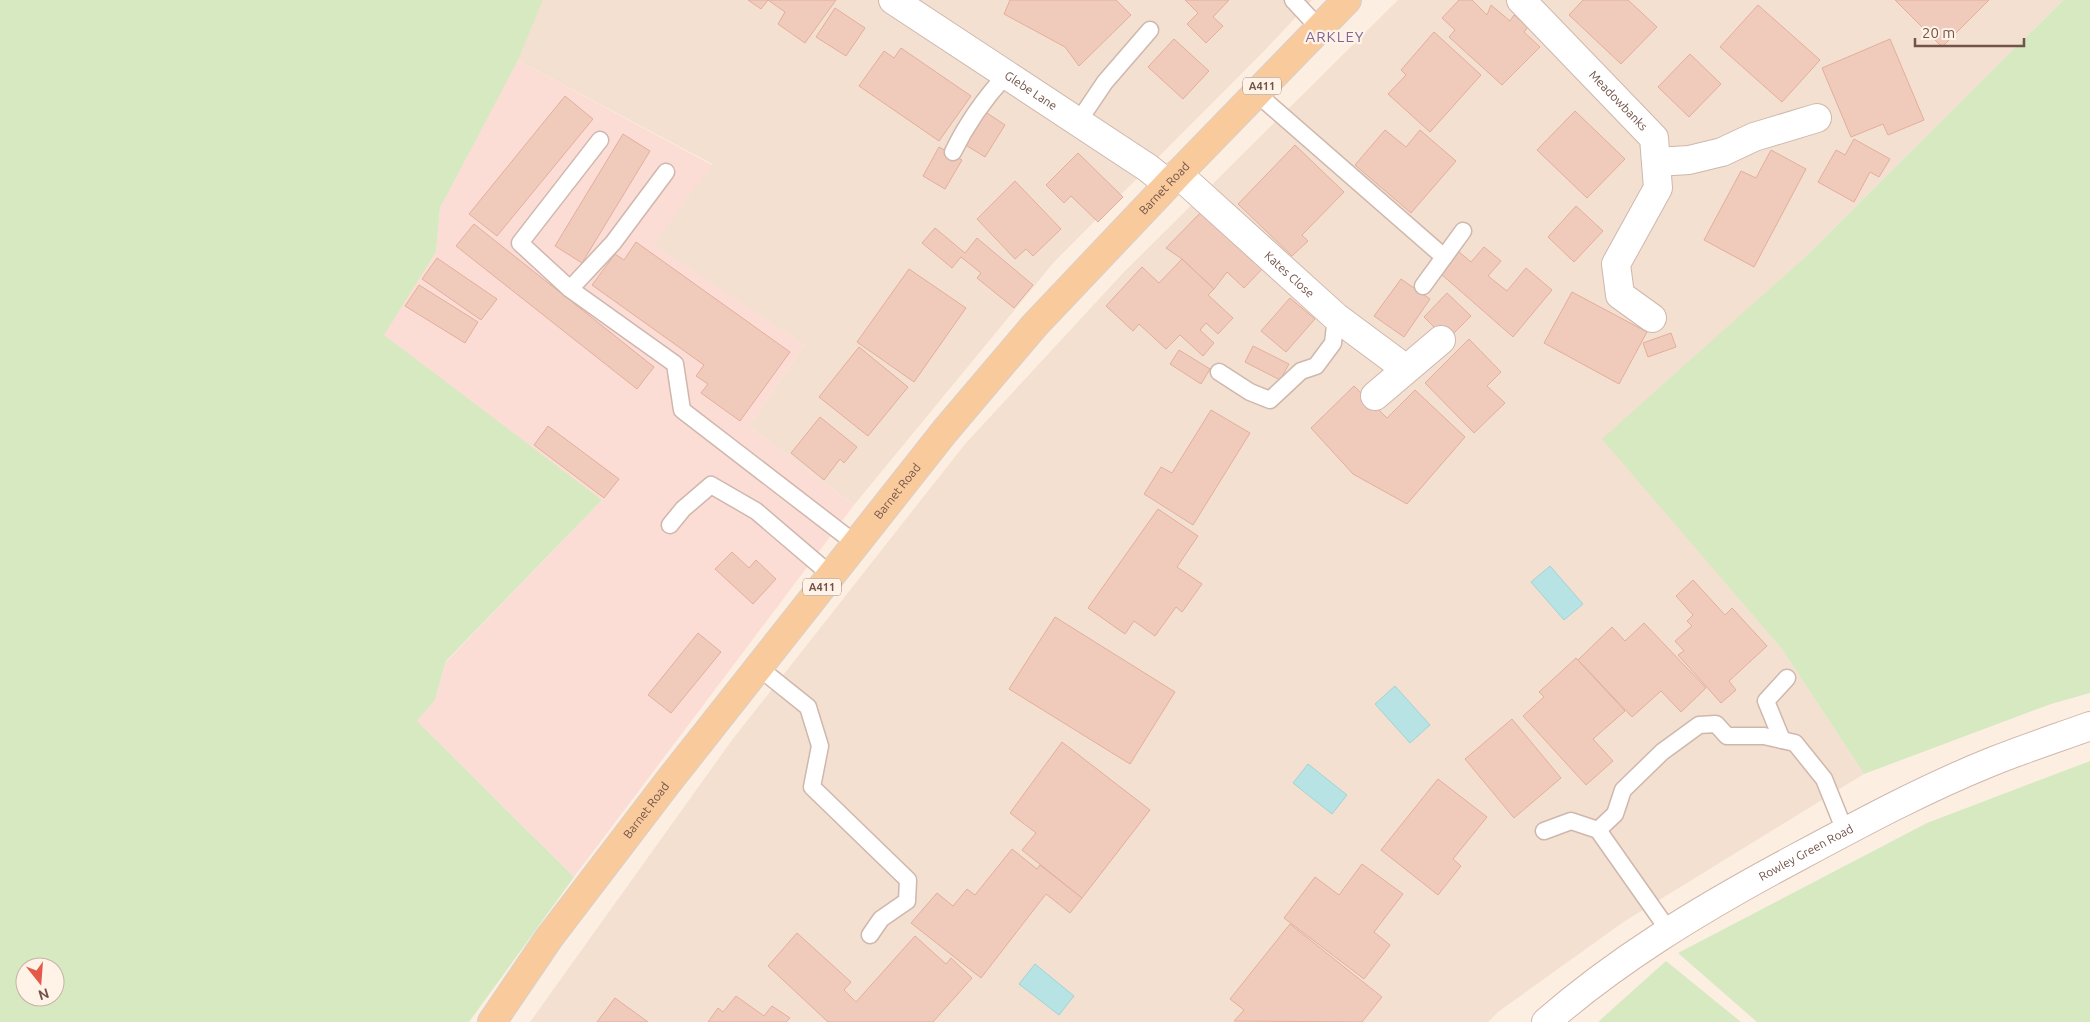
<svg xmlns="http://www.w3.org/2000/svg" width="2090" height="1022" font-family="Ubuntu,sans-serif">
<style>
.residential{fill:#f3e0d1}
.commercial{fill:#fcddd6}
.green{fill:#d6e9c1;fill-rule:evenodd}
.water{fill:#b8e3e4;stroke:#9ed4d6}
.building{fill:#f0cabb;stroke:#e3ae9b}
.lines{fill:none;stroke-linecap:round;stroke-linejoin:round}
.lane-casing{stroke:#cfb7ac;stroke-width:19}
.street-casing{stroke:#cfb7ac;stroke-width:30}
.secondary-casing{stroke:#d1b6aa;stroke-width:30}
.primary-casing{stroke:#d8cfcc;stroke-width:30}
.lane{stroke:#fff;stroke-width:16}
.street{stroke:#fff;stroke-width:28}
.secondary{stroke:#fff;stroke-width:28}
.primary{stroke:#f9cb9c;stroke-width:28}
.labels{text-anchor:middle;stroke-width:4.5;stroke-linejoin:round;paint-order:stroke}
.shield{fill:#fff3e8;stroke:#9d8379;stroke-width:1}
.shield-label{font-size:11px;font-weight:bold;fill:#735349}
.street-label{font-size:12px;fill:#735349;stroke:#fff3e8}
.quarter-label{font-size:15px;letter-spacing:1px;fill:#806596;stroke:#fff3e8}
</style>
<rect width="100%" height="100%" fill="#fcefe2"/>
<g class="residential">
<path d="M543,0H1312L1266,49L1054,262L854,505L749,426L804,345L652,244L712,164L517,60Z"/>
<path d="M1398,0H2063L1803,259L1603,439L1782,649L1864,774L1625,921L1498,1012L1488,1022H530L732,740L965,444L1123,273Z"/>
</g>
<path class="commercial" d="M517,60L712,165L653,244L804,345L749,426L854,505L574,877L417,721L435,700L446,662L602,500L383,335L436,252L440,208Z"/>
<g class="green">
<path d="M0,0H543L517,62L440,208L436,252L384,335L602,500L446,661L435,700L417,721L574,877L469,1022H0ZM25,967H55V997H25Z"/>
<path d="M2063,0H2090V693L2051,704L1864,774L1782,649L1602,439L1803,259Z"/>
<path d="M2090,761V1022H1757L1678,953L1927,823Z"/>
<path d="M1666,961L1741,1022H1598Z"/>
</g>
<g class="water">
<path d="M1550,566L1583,604L1564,620L1531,582Z"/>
<path d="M1395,686L1430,725L1410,743L1375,704Z"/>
<path d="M1308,764L1347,795L1332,814L1293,783Z"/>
<path d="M1035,964L1074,996L1059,1015L1019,984Z"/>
</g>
<g class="building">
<path d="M748,0H836L805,43L778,24L785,12L768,0L761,9Z"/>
<path d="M1010,0H1116L1131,15L1079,66L1065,47L1004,14Z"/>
<path d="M1185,0H1229L1213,17L1223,26L1206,43L1187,24L1198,13Z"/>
<path d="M1459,0H1472L1487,15L1491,5L1510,21L1514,15L1528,27L1524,32L1540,47L1502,85L1449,37L1455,30L1442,18Z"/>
<path d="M1583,0H1628L1657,27L1621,64L1569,15Z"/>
<path d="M1895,0H1989L1942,47Z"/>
<path d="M1758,5L1820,60L1782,102L1720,47Z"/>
<path d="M835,8L865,28L846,56L816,37Z"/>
<path d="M1434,32L1481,75L1430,132L1388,94L1406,75L1401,70Z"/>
<path d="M1174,39L1209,71L1183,99L1148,67Z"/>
<path d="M1890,39L1924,120L1888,135L1883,124L1851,137L1822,68Z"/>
<path d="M901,48L971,96L939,141L859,86L884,51L894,58Z"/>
<path d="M1690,54L1721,84L1689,117L1658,87Z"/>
<path d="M565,96L593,119L497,236L469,214Z"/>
<path d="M984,111L1005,125L985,157L964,144Z"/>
<path d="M1575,111L1625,159L1587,198L1537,150Z"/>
<path d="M1385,130L1406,147L1420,130L1456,161L1411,213L1355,165Z"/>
<path d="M623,134L650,151L582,263L555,246Z"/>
<path d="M1854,139L1890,159L1879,177L1870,172L1854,202L1818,182L1836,150L1845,155Z"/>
<path d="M1295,145L1344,192L1302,235L1308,241L1292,256L1238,204Z"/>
<path d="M939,147L962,160L945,189L923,176Z"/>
<path d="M1771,150L1806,169L1754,267L1704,240L1741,171L1756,178Z"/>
<path d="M1078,153L1123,197L1098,222L1071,196L1064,203L1046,185Z"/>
<path d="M1015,181L1061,229L1033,256L1026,249L1015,259L977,219Z"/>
<path d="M1576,206L1603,231L1574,262L1548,237Z"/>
<path d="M1206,207L1267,264L1244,288L1227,272L1214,289L1182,259L1166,248Z"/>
<path d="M474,224L654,367L637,389L456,246Z"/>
<path d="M935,228L965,253L977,238L1033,285L1014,308L977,278L981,273L961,257L952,268L922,243Z"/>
<path d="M636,242L790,352L740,421L701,393L708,384L696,376L704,365L592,285L615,254L624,260Z"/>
<path d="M1484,247L1501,261L1488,276L1507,291L1526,268L1552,290L1513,337L1441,274L1458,251L1471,262Z"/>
<path d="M437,258L497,299L481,320L422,279Z"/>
<path d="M1182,259L1214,289L1208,295L1233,318L1218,334L1206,323L1200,330L1214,343L1203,356L1180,335L1166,349L1139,324L1133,331L1106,306L1142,267L1159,283Z"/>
<path d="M909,269L966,308L914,382L857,342Z"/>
<path d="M1401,279L1430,299L1404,337L1374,316Z"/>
<path d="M419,285L478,322L465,343L405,306Z"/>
<path d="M1572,292L1647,332L1619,384L1544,343Z"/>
<path d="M1447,293L1471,316L1447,340L1424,317Z"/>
<path d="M1290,298L1315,319L1286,352L1261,331Z"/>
<path d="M1671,333L1676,347L1648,357L1643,343Z"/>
<path d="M1469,339L1501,372L1487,386L1505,403L1474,433L1425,383Z"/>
<path d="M1253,346L1289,364L1280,380L1245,362Z"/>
<path d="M859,347L908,387L868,436L819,397Z"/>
<path d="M1179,350L1210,369L1201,384L1170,364Z"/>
<path d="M1354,386L1387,418L1415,390L1465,437L1407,504L1353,474L1311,428Z"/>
<path d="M1211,410L1250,433L1193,525L1144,494L1161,467L1172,473Z"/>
<path d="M820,417L857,447L844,463L840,459L824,480L791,453Z"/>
<path d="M548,426L619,479L604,498L534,445Z"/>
<path d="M1158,509L1198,536L1177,567L1202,584L1182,612L1176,607L1155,636L1134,621L1125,634L1088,608Z"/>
<path d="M732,552L749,568L756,560L776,579L753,604L715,569Z"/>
<path d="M1693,580L1725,615L1732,608L1767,646L1729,681L1736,690L1721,703L1678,655L1684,651L1675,641L1692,626L1687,621L1693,615L1676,596Z"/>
<path d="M1055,617L1175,692L1130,764L1009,689Z"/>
<path d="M1644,623L1706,688L1681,712L1661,691L1632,717L1578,660L1612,627L1625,641Z"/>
<path d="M698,633L721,652L671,713L648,695Z"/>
<path d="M1576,658L1625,711L1593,739L1613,761L1586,785L1523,716L1544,697L1539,692Z"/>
<path d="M1512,719L1561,778L1514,818L1465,759Z"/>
<path d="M1062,742L1150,810L1082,898L1022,850L1036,833L1010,813Z"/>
<path d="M1438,779L1487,817L1453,859L1461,866L1438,895L1381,850Z"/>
<path d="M1012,849L1037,869L1040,865L1082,898L1070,913L1046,894L981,978L911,923L937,893L953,906L967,889L975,895Z"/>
<path d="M1362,864L1403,894L1374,932L1390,945L1364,979L1284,918L1315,877L1339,895Z"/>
<path d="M1290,924L1382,997L1362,1022L1234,1021L1244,1010L1230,999Z"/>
<path d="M797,933L851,982L844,990L856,1002L915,936L946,964L951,958L972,978L933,1022H828L768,966Z"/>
<path d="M736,996L764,1016L772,1006L790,1018L786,1022H708L718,1008L723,1012Z"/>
<path d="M615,998L648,1022H597Z"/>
</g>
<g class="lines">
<g class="lane-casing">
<g id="lane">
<path d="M1293,0L1319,28"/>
<path d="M1256,93L1444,257"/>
<path d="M1078,122L1105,82L1150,30"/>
<path d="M600,140L520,243L570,289L675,364L682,410L856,544"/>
<path d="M953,152C967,123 984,99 1006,75"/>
<path d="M1423,286L1463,231"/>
<path d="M570,289L613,243L666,172"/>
<path d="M1219,372L1250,392L1270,400L1301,371L1316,366L1333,343L1336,317"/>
<path d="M670,525L683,509L711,485L756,511L831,575"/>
<path d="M758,667L808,707L820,746L812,787L908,880L907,901L881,919L870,935"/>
<path d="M1782,740L1766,701L1787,678"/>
<path d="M1598,830L1615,814L1623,790L1662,752L1699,725L1716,724L1727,736H1764L1795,743L1824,779L1845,831"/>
<path d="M1544,831L1571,821L1598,830L1669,931"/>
</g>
</g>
<g class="street-casing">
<g id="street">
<path id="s1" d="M893,0L1148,168L1168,184"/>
<path id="s2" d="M1521,0L1654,138L1658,188L1616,264L1620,295L1652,318"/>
<path d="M1656,162L1689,160L1722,152L1754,137L1817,118"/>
<path id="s3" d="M1178,174L1336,317L1406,369"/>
<path d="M1375,396L1441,340"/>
</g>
</g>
<g class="secondary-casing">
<g id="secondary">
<path id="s4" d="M1546,1022C1617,960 1698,911 1781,866C1850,829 1919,791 1991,762C2023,749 2057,738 2090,726"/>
</g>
</g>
<g class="primary-casing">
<g id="primary">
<path id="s5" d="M492,1022L549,938L668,782L945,431L1034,326L1178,174L1347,0"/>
</g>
</g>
<use href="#lane" class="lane"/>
<use href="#street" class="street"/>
<use href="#secondary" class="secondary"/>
<use href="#primary" class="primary"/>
</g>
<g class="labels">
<g class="shield">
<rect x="1243" y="77.5" width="38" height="17" rx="4"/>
<rect x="803" y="578.5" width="38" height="17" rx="4"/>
</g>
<g class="shield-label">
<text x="1262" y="90">A411</text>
<text x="822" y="591">A411</text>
</g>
<g class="street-label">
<text dy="4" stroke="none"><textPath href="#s1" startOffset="165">Glebe Lane</textPath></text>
<text dy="4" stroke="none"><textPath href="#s2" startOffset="140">Meadowbanks</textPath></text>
<text dy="4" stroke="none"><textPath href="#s5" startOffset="1072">Barnet Road</textPath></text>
<text dy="4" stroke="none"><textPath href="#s3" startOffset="150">Kates Close</textPath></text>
<text dy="4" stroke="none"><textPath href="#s5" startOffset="668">Barnet Road</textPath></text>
<text dy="4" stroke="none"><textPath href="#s5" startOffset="262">Barnet Road</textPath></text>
<text dy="4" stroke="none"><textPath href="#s4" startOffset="311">Rowley Green Road</textPath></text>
</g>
<g class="quarter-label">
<text x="1335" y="42">ARKLEY</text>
</g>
</g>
<g transform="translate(40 982) rotate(163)"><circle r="24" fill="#fff3e8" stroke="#c7b3a8"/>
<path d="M0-4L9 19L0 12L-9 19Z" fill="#e35a4a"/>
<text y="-8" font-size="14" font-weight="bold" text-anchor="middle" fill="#735349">N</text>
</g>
<path d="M1915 38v8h109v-8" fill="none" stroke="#735349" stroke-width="2.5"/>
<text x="1922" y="38" font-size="15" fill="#735349" stroke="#fff3e8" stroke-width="4" paint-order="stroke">20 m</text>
</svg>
